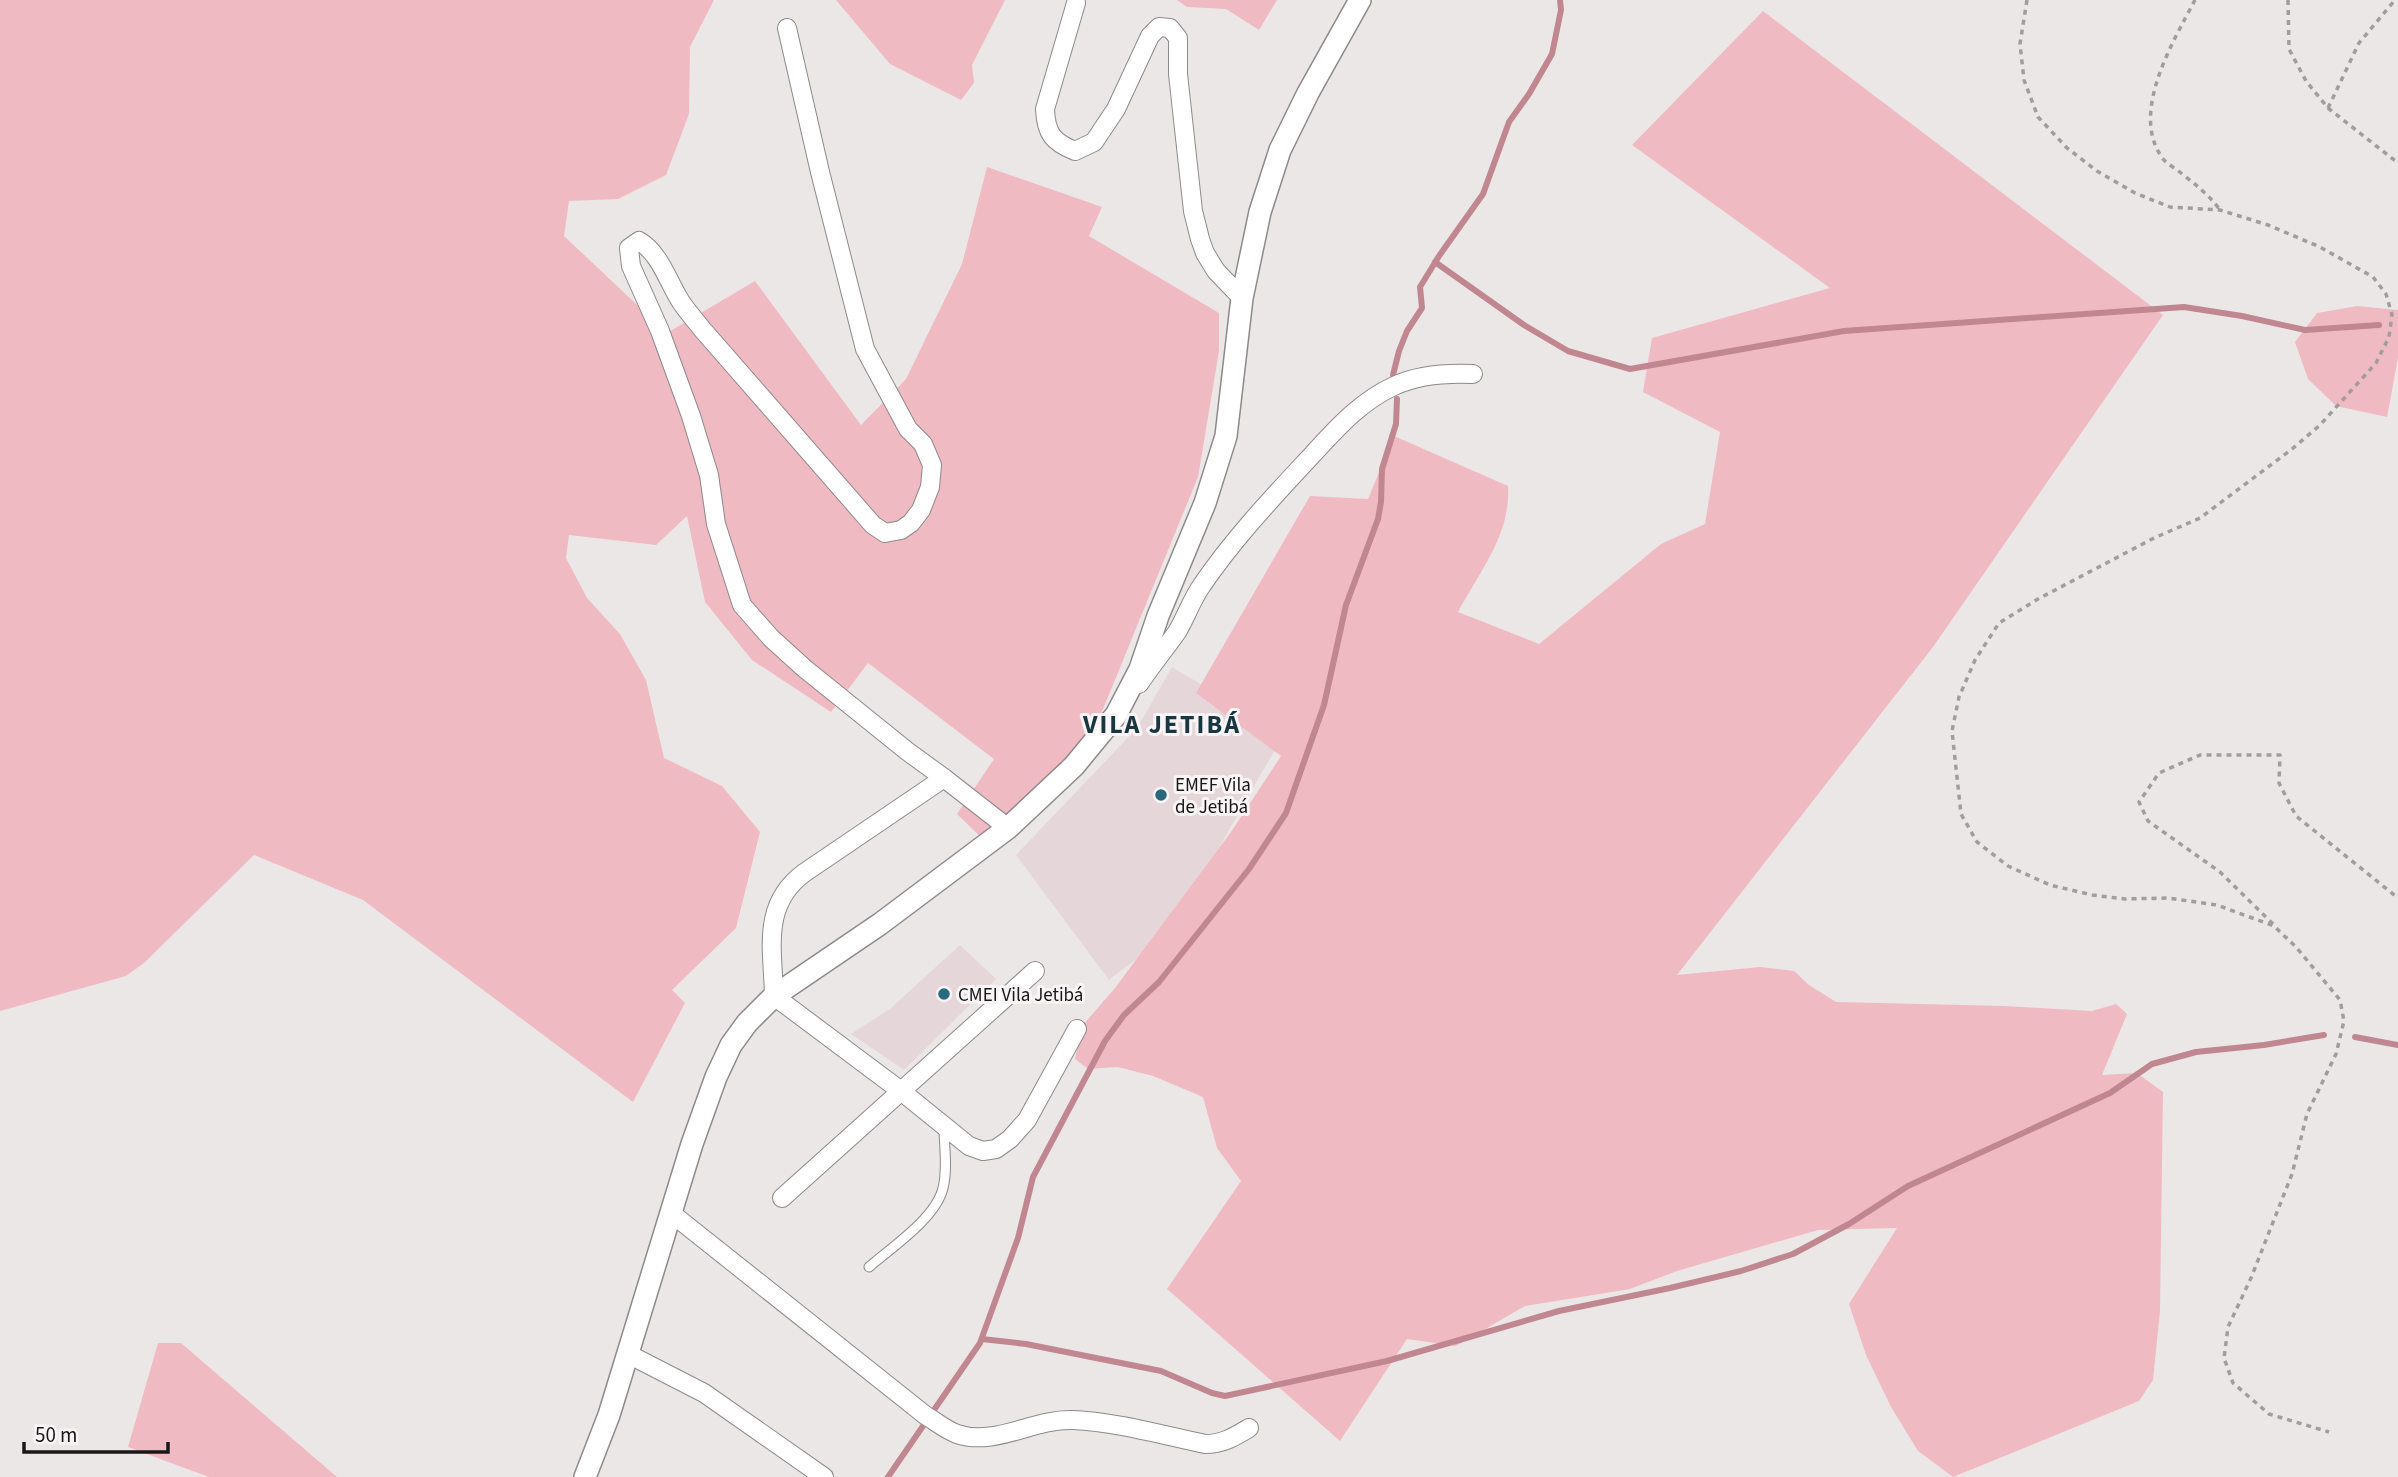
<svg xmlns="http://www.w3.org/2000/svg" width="2398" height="1477" font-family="'Source Sans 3',sans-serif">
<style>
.built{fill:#e5d7d9}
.green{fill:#f0bac3}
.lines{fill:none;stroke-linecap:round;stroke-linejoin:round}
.stream{stroke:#c18791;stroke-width:6}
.service-casing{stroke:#8e898a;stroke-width:11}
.minor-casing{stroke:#8e898a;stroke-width:20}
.tertiary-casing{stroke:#8e898a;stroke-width:24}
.path{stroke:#a19d9d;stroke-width:3.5;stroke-dasharray:5 5;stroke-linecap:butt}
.service{stroke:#fff;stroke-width:9}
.minor{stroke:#fff;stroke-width:18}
.tertiary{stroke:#fff;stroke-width:21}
.poi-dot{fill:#28697d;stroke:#f9f4f5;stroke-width:2.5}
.labels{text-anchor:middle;stroke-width:6;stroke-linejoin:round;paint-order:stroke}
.poi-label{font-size:19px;fill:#191717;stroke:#f9f4f5;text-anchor:start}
.district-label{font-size:26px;font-weight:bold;letter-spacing:2px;fill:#183740;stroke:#f9f4f5}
</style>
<rect width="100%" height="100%" fill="#ece7e7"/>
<g class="built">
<path d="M1172,667L1284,734L1170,933L1109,980L1016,855L1137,728Z"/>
<path d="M960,945L996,979L904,1070L851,1034L891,1008Z"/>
</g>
<g class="green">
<path d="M0,0H714L690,47L689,114L666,175L618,199L569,201L564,236L667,333L755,281L861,425L906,379L962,264L987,167L1102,207L1089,236L1219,313V351L1198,477L1099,719L1071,759L990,846L957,814L994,759L868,663L831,712L752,660L705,602L687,516L656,545L569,535L566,558L587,598L620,634L646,680L664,758L722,786L760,832L736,928L672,990L685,1003L633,1102L363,900L254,855L144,963L126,976L0,1011Z"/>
<path d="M836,0H1005L972,65L974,83L961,100L890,64Z"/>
<path d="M1177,0H1277L1259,30L1226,9L1187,7Z"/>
<path d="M1763,11L2163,315L1933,647L1677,975L1760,967L1794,971L1809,985L1836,1002L2005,1006L2092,1011L2116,1004L2127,1014L2102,1075L2137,1073L2163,1092L2160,1311L2153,1380L2139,1401L1953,1477L1918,1451L1891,1407L1866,1355L1849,1304L1897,1228L1818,1230L1677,1271L1630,1289L1525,1306L1456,1346L1407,1339L1340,1441L1167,1289L1241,1181L1217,1148L1203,1097L1153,1076L1118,1067L1088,1069L1075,1059L1083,1025L1115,988L1231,832L1281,756L1196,693L1310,496L1368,499L1394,436L1508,486C1511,534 1480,571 1458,612L1539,644L1661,544L1705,524L1720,432L1643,392L1652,338L1830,288L1632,145Z"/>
<path d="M2357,306L2398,310V358L2387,417L2336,406L2308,379L2295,342L2317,313Z"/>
<path d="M158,1343H181L337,1477H209L128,1447Z"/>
</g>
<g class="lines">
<g class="stream">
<path d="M1435,262L1524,325L1568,351L1630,369L1844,331L2184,307L2242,316L2305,330L2379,325"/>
<path d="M1393,375L1399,351L1407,331L1422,308L1420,287L1439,256L1483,194L1509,122L1529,94L1552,54L1561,10L1560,0"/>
<path d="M2355,1037L2398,1045"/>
<path d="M982,1339L1026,1344L1161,1371L1212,1393L1225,1396L1387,1361L1559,1311L1670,1288L1741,1271L1793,1254L1849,1224L1908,1186L2110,1093L2152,1064L2196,1052L2264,1045L2324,1035"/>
<path d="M888,1477L980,1343L1018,1238L1033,1177L1105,1041L1124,1015L1159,982L1249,869L1286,813L1324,705L1346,605L1378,519L1381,502L1382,469L1396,424L1397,399"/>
</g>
<g class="service-casing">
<path id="service" d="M869,1267C892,1247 936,1218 943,1188C948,1168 944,1147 944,1127"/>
</g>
<g class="minor-casing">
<g id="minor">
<path d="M1076,3L1045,109C1046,134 1053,142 1075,151L1094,142L1116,109L1150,36L1159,27L1170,28L1178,38V74L1193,211L1200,239L1205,253L1216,271L1242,298"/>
<path d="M787,28L820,172L865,349L908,429L923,444L932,465L930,487L921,510L911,523L901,530L885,533L873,525L702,329C695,320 687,311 681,302C668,282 660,253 639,241L629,248L631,266L660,331L691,416L709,475L716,524L742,605L771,638L804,668L907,751L944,778"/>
<path d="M1139,684C1151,666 1165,649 1177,632C1186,617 1192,599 1202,585C1234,538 1274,496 1313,454C1337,428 1361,401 1394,386C1417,375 1448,373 1473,374"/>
<path d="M1008,828L944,778L804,873C761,905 773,950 774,996L901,1091L969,1146L983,1151L996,1149L1010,1139L1027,1120L1077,1029"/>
<path d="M782,1198L1035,971"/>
<path d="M671,1213L925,1415C935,1421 946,1430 957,1434C995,1447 1035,1418 1073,1420C1117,1422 1162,1435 1205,1444C1223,1444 1234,1437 1249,1428"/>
<path d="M628,1354L704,1393L824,1477"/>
</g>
</g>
<g class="tertiary-casing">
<path id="tertiary" d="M585,1477L609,1415L692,1144L716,1077L731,1045L747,1023L774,996L880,924L1008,828L1074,766L1116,715L1140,669L1158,616L1205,503L1226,436L1242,298L1260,212L1280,150L1308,93L1360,0"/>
</g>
<g class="path">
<path d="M2027,0L2020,44L2024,80L2038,117L2067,148L2097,171L2135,193L2170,207L2220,210L2268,225L2320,247L2373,277L2386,294L2392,315L2389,337L2376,363L2320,425L2292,449L2200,518L2154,538L2038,599L1999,623L1975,660L1959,697L1952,731L1961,814L1977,842L2008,866L2050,885L2092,895L2125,899L2168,898L2217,905L2274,926L2296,947L2340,1000L2344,1021L2336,1054L2307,1114L2292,1174L2251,1278L2228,1327L2224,1358L2233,1383L2269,1414L2329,1432"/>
<path d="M2195,0C2173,42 2128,115 2164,160C2169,165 2176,169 2181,173C2196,185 2209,195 2220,210"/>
<path d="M2288,0L2289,49L2306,81L2328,108L2398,163"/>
<path d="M2328,108L2359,43L2395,0"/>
<path d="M2273,924L2220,872L2148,821L2139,802L2159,773L2200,755H2280L2279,783L2296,816L2398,898"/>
</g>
<use href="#service" class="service"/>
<use href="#minor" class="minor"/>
<use href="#tertiary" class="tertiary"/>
</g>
<g class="poi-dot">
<circle cx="1161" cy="795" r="7"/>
<circle cx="944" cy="994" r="7"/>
</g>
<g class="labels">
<g class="poi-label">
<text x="1175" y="791">EMEF Vila<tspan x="1175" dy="22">de Jetibá</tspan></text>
<text x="958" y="1001">CMEI Vila Jetibá</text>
</g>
<g class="district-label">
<text x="1162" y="733">VILA JETIBÁ</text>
</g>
</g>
<path d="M24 1442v10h144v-10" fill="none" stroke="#191717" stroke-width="3.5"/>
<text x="35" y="1442" font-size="21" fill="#191717" stroke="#f9f4f5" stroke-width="5" paint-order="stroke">50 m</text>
</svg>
